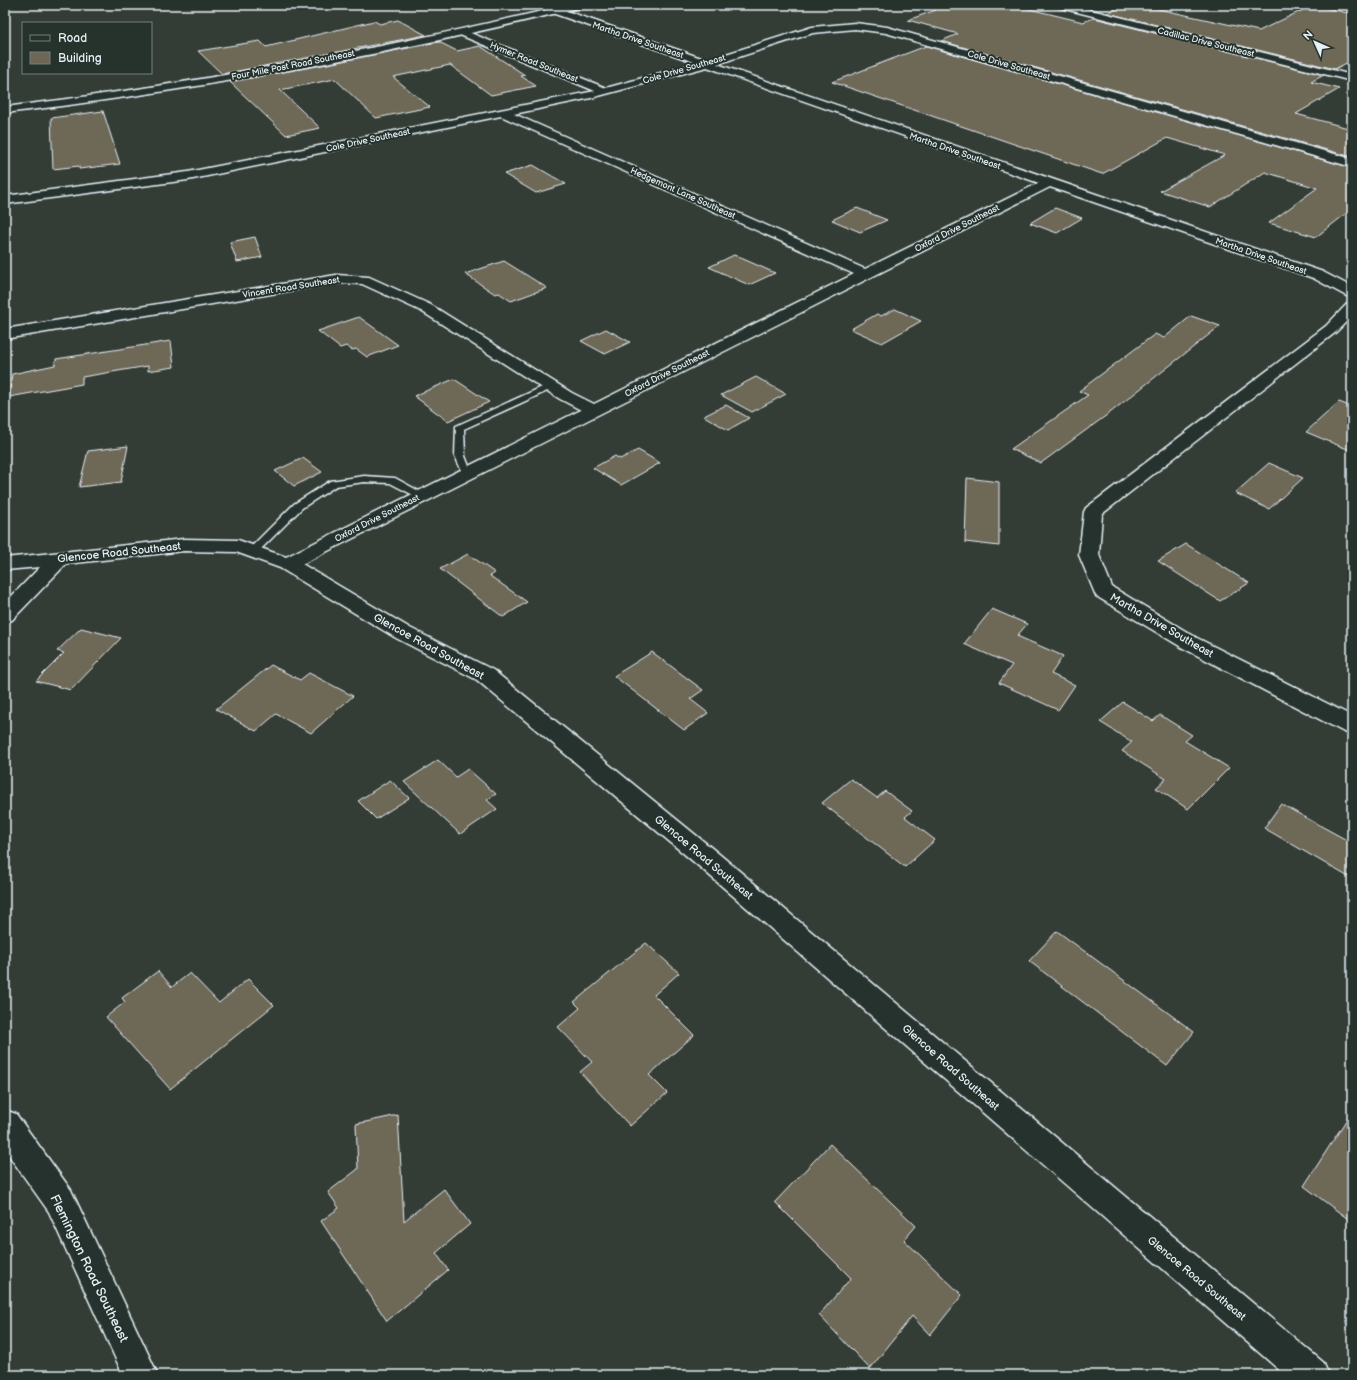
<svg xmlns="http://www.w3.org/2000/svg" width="1357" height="1380" font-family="'Balsamiq Sans',sans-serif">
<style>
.building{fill:#6e6756;stroke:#e8f1f8}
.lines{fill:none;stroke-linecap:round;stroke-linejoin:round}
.lane-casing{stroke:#e8f1f8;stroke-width:3}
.street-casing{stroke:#e8f1f8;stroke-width:3}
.secondary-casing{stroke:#e8f1f8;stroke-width:3}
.lane{fill:#26332d;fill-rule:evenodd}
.street{fill:#26332d;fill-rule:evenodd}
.secondary{fill:#26332d;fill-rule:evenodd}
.labels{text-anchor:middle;stroke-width:4;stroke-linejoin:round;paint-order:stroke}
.far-street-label{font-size:9px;fill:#e8f1f8;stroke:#26332d}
.street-label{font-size:11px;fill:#e8f1f8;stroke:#26332d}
.near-street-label{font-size:13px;fill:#e8f1f8;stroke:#26332d}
</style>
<rect width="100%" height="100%" fill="#343d35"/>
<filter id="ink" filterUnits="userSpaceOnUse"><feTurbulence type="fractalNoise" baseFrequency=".025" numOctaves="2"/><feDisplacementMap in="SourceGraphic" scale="8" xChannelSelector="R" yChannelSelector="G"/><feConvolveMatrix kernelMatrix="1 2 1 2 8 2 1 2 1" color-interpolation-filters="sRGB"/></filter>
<g filter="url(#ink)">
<g class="building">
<path d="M935,5H1013L1083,22L1094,18L1324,75L1311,82L1339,89L1296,114L1352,129V157L941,41L958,34L908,20L936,10Z"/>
<path d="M1126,5H1140L1259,31L1313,5L1352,14V60L1335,69L1107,13Z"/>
<path d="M398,20L426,35L222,74L198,51L260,41L266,47L374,21L380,24Z"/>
<path d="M439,42L457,51L480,46L525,75L521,76L536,86L491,95L450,65L393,77L430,107L376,118L335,79L280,90L320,128L286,135L230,82Z"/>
<path d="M926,46L1352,168V209L1316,237L1269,223L1317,188L1265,172L1210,207L1160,191L1225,155L1167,138L1102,174L832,82Z"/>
<path d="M103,111L120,164L79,169V166L53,169L51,118Z"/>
<path d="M533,165L566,184L536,193L504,174Z"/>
<path d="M857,208L887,220L860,232L832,220Z"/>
<path d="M1055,208L1082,218L1057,233L1030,223Z"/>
<path d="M255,237L262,257L237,262L230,242Z"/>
<path d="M734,255L775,273L749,285L709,267Z"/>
<path d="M504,261L547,288L511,301L499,293L495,294L465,274Z"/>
<path d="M895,309L921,321L882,343L851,329L877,314L881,316Z"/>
<path d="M1191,316L1220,326L1111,412L1041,463L1011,449L1088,395L1079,391L1155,334L1164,338Z"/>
<path d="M359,317L398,345L367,357L356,349L352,350L346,346L340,348L318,331Z"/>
<path d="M606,329L630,342L605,354L581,341Z"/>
<path d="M171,341L174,367L148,371V366L82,377V384L9,397L12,374L55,365L56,359Z"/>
<path d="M756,377L786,394L752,412L721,395Z"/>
<path d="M454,379L489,402L448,421L414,396Z"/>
<path d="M1339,402L1352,407V451L1306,432Z"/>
<path d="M726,405L749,418L728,430L704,416Z"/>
<path d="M128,446L121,482L79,487L88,451Z"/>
<path d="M638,450L660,463L621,485L593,468L615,456L620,459Z"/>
<path d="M303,458L322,472L294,486L275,471Z"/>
<path d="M1269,463L1303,478L1269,509L1235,493Z"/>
<path d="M967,478L999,482V546L965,542Z"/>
<path d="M1186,544L1249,583L1220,601L1158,561Z"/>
<path d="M468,554L495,573L490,576L527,602L503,617L440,569Z"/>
<path d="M992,609L1027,624L1017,636L1063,656L1051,674L1075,685L1058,710L999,683L1012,665L964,644Z"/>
<path d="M81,628L121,638L71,690L36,681L64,653L57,651Z"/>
<path d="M652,652L703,690L690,699L708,713L684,730L614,676Z"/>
<path d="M271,665L300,680L309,673L353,696L311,733L276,714L256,731L216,709Z"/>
<path d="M1123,702L1153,721L1160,715L1192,735L1185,741L1229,768L1188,809L1156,788L1166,779L1122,751L1132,742L1100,722Z"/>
<path d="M438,760L456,777L468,769L496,794L487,800L497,809L460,834L404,782Z"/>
<path d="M851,779L877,798L885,791L912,811L905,817L935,840L905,867L822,803Z"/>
<path d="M390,780L409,798L376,819L358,801Z"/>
<path d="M1281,804L1352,843V879L1264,828Z"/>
<path d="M1057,931L1194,1032L1167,1066L1029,961Z"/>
<path d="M646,943L679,973L654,995L694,1035L649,1075L667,1093L630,1126L580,1072L592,1062L558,1027L580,1008L574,1002Z"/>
<path d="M158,971L172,987L190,973L219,1003L248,979L274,1005L170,1089L106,1017L125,1002L122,998Z"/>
<path d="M1352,1111V1222L1304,1186Z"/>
<path d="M398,1115L404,1221L444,1189L470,1224L436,1253L448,1270L387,1321L321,1221L339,1208L328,1192L358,1169L356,1124Z"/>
<path d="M830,1144L916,1226L904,1240L962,1295L930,1335L912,1316L870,1369L819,1315L851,1278L775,1202Z"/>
</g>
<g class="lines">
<g class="lane-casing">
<g id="lane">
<path d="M551,383L555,386L554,388L464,429L465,456L472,474L470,476H464L455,456L456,426Z"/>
<path d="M364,476L395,478L428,496L423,499L419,498L390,483L364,482L336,486L302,508L257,553H249L248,551L249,549L294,504L330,481Z"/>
</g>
</g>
<g class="street-casing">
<g id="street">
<path d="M536,5H549L707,60L812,27L855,23L887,27L1352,159V167L886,33L855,29L813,33L717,64L1323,272L1352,287V299L1313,278L1050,187L302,564L410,628L493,670L719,854L1324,1363L1329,1375H1285L701,868L477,680L396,638L280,568L236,552L184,551L66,564L12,620L5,622V603L40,567L5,570V558L184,539L238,540L286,557L581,410L560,399L421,311L362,284L336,283L5,339V329L336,275L369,277L431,305L572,393L594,404L854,274L501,116L188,180L5,204V196L188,172L595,91L460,35L458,33L463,30L606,88L697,63L552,13ZM707,67L1039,183L865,269L514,114L591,98Z"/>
<path d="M1055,5H1071L1352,75V81L1057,7Z"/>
<path d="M1352,303V316L1336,332L1102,514L1099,555L1112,587L1197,638L1352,716V734L1344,732L1183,648L1096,596L1079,555L1084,512L1086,508L1326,326L1347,304Z"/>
<path d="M5,1110L16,1114L71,1190L158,1375H123L49,1212L5,1150Z"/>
</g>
</g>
<g class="secondary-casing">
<path id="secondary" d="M568,5H584L582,7C392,54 199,90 5,113V107C194,84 382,49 568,5Z"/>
</g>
<use href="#lane" class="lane"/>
<use href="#street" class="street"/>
<use href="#secondary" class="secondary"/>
</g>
</g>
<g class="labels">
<g class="far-street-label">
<text transform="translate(638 40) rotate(19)" y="3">Martha Drive Southeast</text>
<text transform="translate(1206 42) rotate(14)" y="3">Cadillac Drive Southeast</text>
<text transform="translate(534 62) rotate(22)" y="3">Hymer Road Southeast</text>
<text transform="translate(293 65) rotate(-11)" y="3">Four Mile Post Road Southeast</text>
<text transform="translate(1009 65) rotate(16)" y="3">Cole Drive Southeast</text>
<text transform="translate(684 69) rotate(-16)" y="3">Cole Drive Southeast</text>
<text transform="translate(368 140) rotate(-12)" y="3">Cole Drive Southeast</text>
<text transform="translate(955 151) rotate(19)" y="3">Martha Drive Southeast</text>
<text transform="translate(683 193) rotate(24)" y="3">Hedgemont Lane Southeast</text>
<text transform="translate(957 228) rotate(-27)" y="3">Oxford Drive Southeast</text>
<text transform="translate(1261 256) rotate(19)" y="3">Martha Drive Southeast</text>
<text transform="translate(291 287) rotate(-9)" y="3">Vincent Road Southeast</text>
<text transform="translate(667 373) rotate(-27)" y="3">Oxford Drive Southeast</text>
<text transform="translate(377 518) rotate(-27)" y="3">Oxford Drive Southeast</text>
</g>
<g class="street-label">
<text transform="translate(119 552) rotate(-6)" y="4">Glencoe Road Southeast</text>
<text transform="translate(1162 625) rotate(30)" y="4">Martha Drive Southeast</text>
<text transform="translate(429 646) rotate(29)" y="4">Glencoe Road Southeast</text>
<text transform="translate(704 857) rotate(40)" y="4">Glencoe Road Southeast</text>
<text transform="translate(951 1067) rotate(41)" y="4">Glencoe Road Southeast</text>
<text transform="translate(1197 1278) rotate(40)" y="4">Glencoe Road Southeast</text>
</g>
<g class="near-street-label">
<text transform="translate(90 1268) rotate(64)" y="5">Flemington Road Southeast</text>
</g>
</g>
<rect width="1357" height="1380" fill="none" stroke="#26332d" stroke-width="20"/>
<rect x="10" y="10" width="1337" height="1360" fill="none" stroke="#e8f1f8" stroke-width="1.5" filter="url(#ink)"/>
<rect x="22" y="22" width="130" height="52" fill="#26332d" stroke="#747f7e"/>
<rect x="30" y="35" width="20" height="6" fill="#26332d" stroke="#747f7e"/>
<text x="58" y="42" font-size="12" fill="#e8f1f8">Road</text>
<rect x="30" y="52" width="20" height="12" fill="#6e6756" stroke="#747f7e"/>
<text x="58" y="62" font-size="12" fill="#e8f1f8">Building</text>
<g transform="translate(1315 42) rotate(315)" stroke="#26332d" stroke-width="3" paint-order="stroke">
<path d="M0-3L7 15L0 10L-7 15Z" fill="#e8f1f8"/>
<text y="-6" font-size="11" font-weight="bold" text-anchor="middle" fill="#e8f1f8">N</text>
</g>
</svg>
